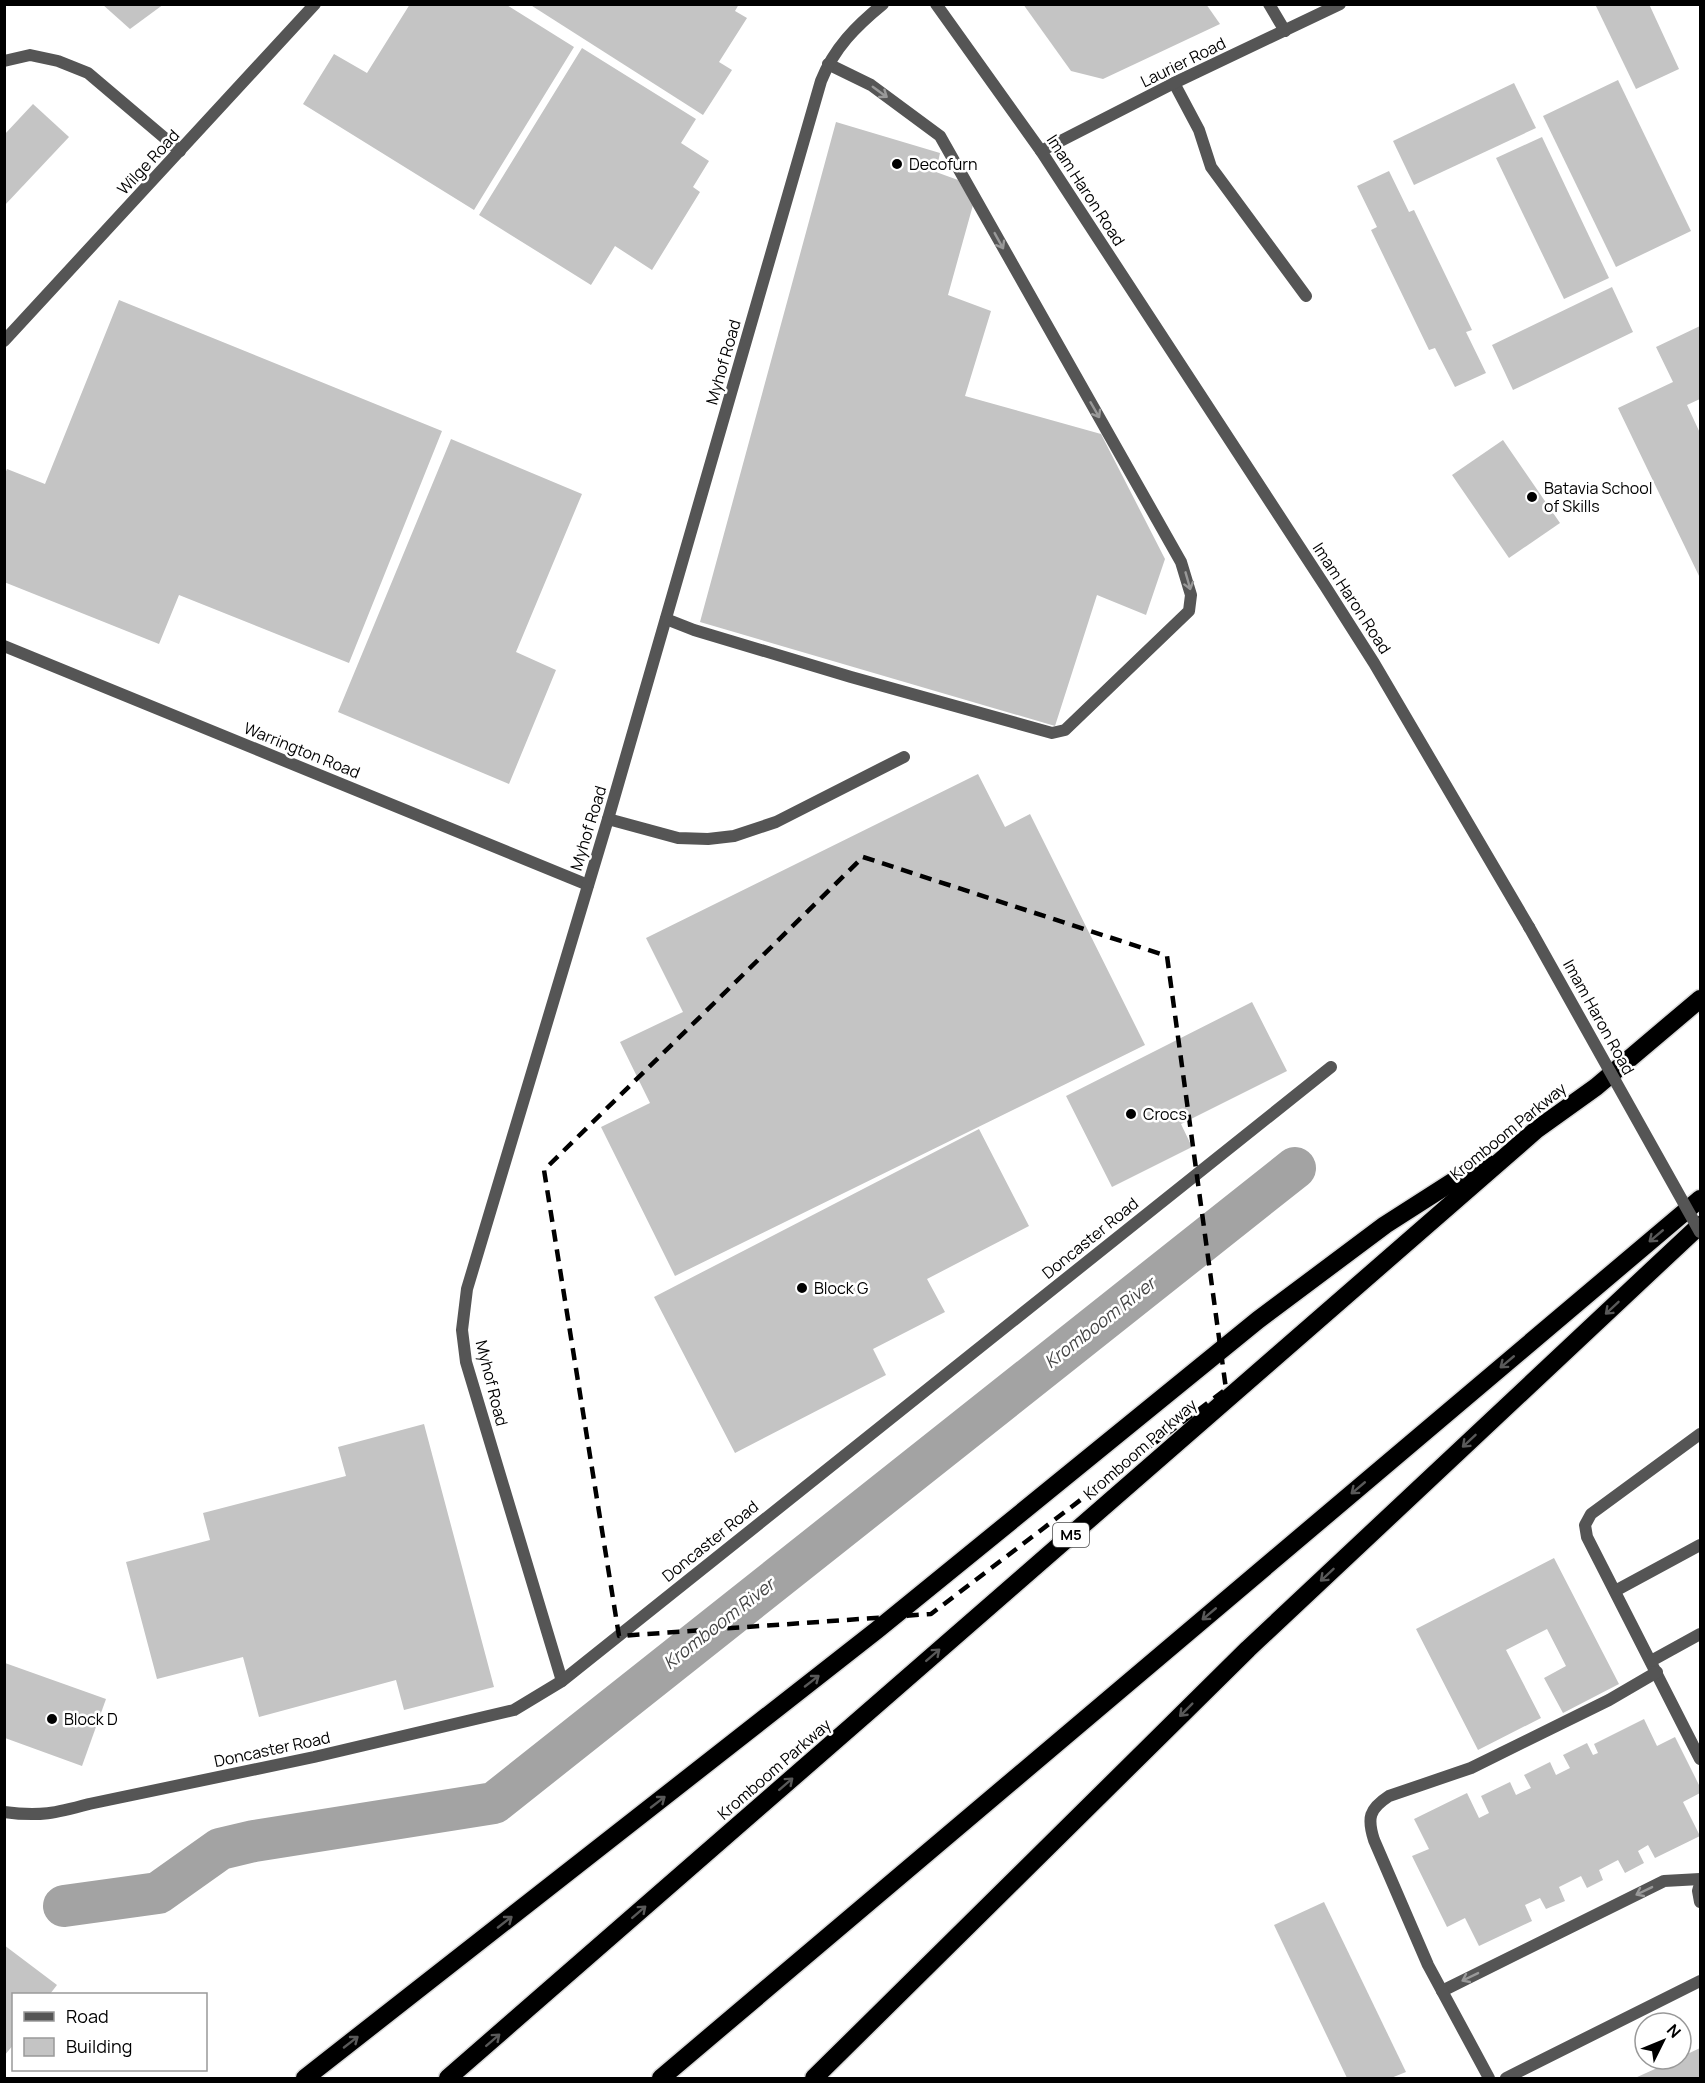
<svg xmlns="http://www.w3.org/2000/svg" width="1705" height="2083" font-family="Manrope,sans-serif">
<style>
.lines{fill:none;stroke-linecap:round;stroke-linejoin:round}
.canal{stroke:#a3a3a3;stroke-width:42}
.building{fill:#c4c4c4}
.motorway-casing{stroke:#dbdbdb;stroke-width:21}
.service{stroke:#555;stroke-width:12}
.minor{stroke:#555;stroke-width:12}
.tertiary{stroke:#555;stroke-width:12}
.motorway{stroke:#000;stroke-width:18}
.tertiary-bridge{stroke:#555;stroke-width:12}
.oneway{stroke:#999}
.oneway2{stroke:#595959}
.marked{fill:none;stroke:#000;stroke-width:4.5;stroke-dasharray:12 8;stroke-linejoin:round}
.poi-dot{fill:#000;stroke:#fff;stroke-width:2}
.labels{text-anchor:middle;stroke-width:5;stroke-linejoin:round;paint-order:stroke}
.shield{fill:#fff;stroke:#4c4c4c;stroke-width:1.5}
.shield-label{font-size:15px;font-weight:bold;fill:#000}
.street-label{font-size:16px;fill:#000;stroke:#fff}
.poi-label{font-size:16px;fill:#000;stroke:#fff;text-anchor:start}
.water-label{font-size:18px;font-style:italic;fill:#444;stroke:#fff}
</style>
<rect width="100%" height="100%" fill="#fff"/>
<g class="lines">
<path class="canal" d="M64,1906L158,1893L220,1849L254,1841L494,1803L1295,1168"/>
</g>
<g class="building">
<path d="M102,4H164L130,29Z"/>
<path d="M410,4H505L574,47L474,210L303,104L334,54L367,73Z"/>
<path d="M529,4H739L735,11L747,18L719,62L732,70L703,115Z"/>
<path d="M1023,4H1206L1220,24L1103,79L1071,71Z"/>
<path d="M1595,4H1649L1679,69L1636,89Z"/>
<path d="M582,48L696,119L681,143L709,161L693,187L700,192L652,270L615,246L591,285L479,215Z"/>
<path d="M1618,80L1691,231L1616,267L1543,116Z"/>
<path d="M1514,83L1536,128L1414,185L1393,141Z"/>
<path d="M33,104L69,137L4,206V135Z"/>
<path d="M836,122L940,153L936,172L958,180L973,205L948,295L991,311L965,396L1101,434L1165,559L1146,615L1097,595L1055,726L700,622Z"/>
<path d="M1542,137L1609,278L1564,299L1496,158Z"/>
<path d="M1389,171L1409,212L1414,210L1472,330L1466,332L1486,373L1455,387L1435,348L1429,350L1371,230L1377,227L1357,186Z"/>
<path d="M1612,287L1633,332L1513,390L1492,345Z"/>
<path d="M119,300L442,431L349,663L179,595L159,644L4,582V476L7,469L45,484Z"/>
<path d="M1700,326V399L1687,405L1700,433V578L1618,408L1673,382L1656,347Z"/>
<path d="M451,439L582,494L516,652L556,670L509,784L338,712Z"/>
<path d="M1503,440L1560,523L1509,558L1452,475Z"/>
<path d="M978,774L1005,827L1030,814L1145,1045L675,1276L601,1127L650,1103L620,1042L683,1012L646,938Z"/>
<path d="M1252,1002L1287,1071L1181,1124L1192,1147L1112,1187L1066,1096Z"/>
<path d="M979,1129L1029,1226L927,1279L945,1312L873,1349L886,1375L735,1453L654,1297Z"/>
<path d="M424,1424L494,1687L404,1710L396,1680L259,1717L243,1657L157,1679L126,1562L210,1540L203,1513L346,1476L338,1447Z"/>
<path d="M1554,1558L1619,1684L1563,1713L1544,1678L1566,1666L1547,1629L1506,1650L1541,1718L1478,1750L1416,1629Z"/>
<path d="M5,1663L106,1699L82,1766L5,1738Z"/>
<path d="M1644,1719L1657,1746L1675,1737L1700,1787V1793L1683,1802L1700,1836L1655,1858L1648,1845L1638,1851L1644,1863L1625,1873L1618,1860L1599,1870L1603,1880L1587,1888L1581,1876L1559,1887L1565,1901L1546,1909L1540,1898L1525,1905L1532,1921L1479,1946L1465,1918L1447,1927L1412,1856L1429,1849L1414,1819L1467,1793L1479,1818L1489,1813L1481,1796L1510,1782L1516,1795L1531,1788L1524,1775L1550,1762L1556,1775L1570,1768L1563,1755L1587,1743L1593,1755L1598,1753L1594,1744Z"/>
<path d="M1324,1902L1406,2072L1391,2078H1347L1274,1925Z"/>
<path d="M4,1945L57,1985L50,1994H14V2044L4,2056Z"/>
<path d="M1700,2048V2078H1635L1677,2059H1681V2057Z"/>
</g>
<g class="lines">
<g class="motorway-casing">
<g id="motorway">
<path d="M305,2078L877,1630L1258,1320L1385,1225L1485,1161"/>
<path d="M448,2078L1536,1130L1596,1087L1700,999"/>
<path d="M661,2078L1700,1199"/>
<path d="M814,2078L1248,1649L1700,1225"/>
</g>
</g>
<g class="service">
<path d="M1269,4L1285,31"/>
<path d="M4,61L30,55L58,61L88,73L180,151"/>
<path d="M1174,83L1199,130L1211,167L1306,296"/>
<path d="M4,341L315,4"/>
<path d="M666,619L694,630L851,677L1052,733L1065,730L1189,611L1191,595L1181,562L940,136L871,85L828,64"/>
<path d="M4,646L588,885"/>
<path d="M608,819L678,838L708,839L734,836L776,822L904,757"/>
<path d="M1700,1434L1591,1514L1585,1525L1587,1537L1700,1759"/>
<path d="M1615,1591L1700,1545"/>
<path d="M1651,1661L1700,1634"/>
<path d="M562,1681L466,1362L462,1330L467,1289L608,819L821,81C834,48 856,26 883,4"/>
<path d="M4,1812C40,1817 56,1813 89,1804L314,1757L514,1710L562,1681L1331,1067"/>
<path d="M1700,1884L1698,1891L1700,1902"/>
<path d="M1442,1991L1664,1881L1700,1879"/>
<path d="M1489,2078L1428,1965L1374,1840C1367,1818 1369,1809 1389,1796L1471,1768L1609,1700L1657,1672"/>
<path d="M1506,2078L1700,1981"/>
</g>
<path class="minor" d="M1041,151L1174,83L1340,4"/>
<path class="tertiary" d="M936,4L1041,151L1325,586L1374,663L1529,927"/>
<use href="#motorway" class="motorway"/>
<path class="tertiary-bridge" d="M1529,927L1700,1232"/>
</g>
<defs><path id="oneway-shaft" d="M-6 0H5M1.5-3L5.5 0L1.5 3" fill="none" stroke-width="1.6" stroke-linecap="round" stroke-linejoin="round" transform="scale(1.5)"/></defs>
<g class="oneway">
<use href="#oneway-shaft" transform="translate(880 92) rotate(36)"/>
<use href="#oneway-shaft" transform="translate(999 241) rotate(61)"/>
<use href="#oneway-shaft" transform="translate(1095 410) rotate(60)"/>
<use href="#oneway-shaft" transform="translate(1188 581) rotate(74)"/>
<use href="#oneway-shaft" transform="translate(1644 1891) rotate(154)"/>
<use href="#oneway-shaft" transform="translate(1470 1977) rotate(154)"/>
</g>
<g class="oneway2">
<use href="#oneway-shaft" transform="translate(1656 1236) rotate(140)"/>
<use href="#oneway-shaft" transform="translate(1612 1308) rotate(137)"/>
<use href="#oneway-shaft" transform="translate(1507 1362) rotate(140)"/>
<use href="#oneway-shaft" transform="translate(1469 1441) rotate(137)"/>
<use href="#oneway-shaft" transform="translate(1358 1488) rotate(140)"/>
<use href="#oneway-shaft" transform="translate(1327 1575) rotate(137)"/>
<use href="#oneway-shaft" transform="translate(1209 1614) rotate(140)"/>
<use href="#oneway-shaft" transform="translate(933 1655) rotate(-41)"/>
<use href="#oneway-shaft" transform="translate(812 1681) rotate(-38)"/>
<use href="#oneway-shaft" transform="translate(1186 1710) rotate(135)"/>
<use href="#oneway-shaft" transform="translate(786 1784) rotate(-41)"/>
<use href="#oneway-shaft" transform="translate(658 1802) rotate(-38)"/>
<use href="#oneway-shaft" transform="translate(639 1912) rotate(-41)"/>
<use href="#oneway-shaft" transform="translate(505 1922) rotate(-38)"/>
<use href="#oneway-shaft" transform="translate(493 2040) rotate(-41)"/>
<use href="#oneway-shaft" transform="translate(351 2042) rotate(-38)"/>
</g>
<path class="marked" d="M863,857L1167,956L1226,1389L931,1614L619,1636L544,1170Z"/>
<g class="poi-dot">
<circle cx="897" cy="164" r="6"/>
<circle cx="1532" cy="497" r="6"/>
<circle cx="1131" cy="1114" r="6"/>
<circle cx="802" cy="1288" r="6"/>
<circle cx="52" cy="1719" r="6"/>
</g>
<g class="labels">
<rect class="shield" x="1053" y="1523" width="36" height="24" rx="4.5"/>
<g class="shield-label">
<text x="1071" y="1540">M5</text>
</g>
<g class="street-label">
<text transform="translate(1183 62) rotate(-26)" y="6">Laurier Road</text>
<text transform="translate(148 162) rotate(-47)" y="6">Wilge Road</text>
<text transform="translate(1086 190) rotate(57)" y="6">Imam Haron Road</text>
<text transform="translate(723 362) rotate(-74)" y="6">Myhof Road</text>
<text transform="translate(1352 598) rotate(57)" y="6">Imam Haron Road</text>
<text transform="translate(302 750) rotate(22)" y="6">Warrington Road</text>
<text transform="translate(588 828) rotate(-73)" y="6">Myhof Road</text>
<text transform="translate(1599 1017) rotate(61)" y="6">Imam Haron Road</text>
<text transform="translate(1508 1131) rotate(-39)" y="6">Kromboom Parkway</text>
<text transform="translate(1090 1238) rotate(-39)" y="6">Doncaster Road</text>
<text transform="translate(492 1383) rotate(76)" y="6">Myhof Road</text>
<text transform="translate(1140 1449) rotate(-41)" y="6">Kromboom Parkway</text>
<text transform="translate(710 1541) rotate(-39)" y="6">Doncaster Road</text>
<text transform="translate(272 1749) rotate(-12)" y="6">Doncaster Road</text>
<text transform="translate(774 1769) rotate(-41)" y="6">Kromboom Parkway</text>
</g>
<g class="poi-label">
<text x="909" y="170">Decofurn</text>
<text x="1544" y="494">Batavia School<tspan x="1544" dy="18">of Skills</tspan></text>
<text x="1143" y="1120">Crocs</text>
<text x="814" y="1294">Block G</text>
<text x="64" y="1725">Block D</text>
</g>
<g class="water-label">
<text transform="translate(1100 1323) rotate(-38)" y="6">Kromboom River</text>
<text transform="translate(719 1624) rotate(-38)" y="6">Kromboom River</text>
</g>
</g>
<rect width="1705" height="2083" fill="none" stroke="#000000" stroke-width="12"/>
<rect x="12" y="1993" width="195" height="78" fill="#ffffff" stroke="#999999" stroke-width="1.5"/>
<rect x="24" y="2012" width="30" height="9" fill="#555555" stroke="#999999" stroke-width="1.5"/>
<text x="66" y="2023" font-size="18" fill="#000000">Road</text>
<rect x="24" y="2038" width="30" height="18" fill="#c4c4c4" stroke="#999999" stroke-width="1.5"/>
<text x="66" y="2053" font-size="18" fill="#000000">Building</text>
<g transform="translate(1663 2041) rotate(47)"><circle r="28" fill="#ffffff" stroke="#999999" stroke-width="1.5"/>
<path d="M0-4.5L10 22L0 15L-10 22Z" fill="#000000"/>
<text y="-9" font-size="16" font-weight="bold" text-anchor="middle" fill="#000000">N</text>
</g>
</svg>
